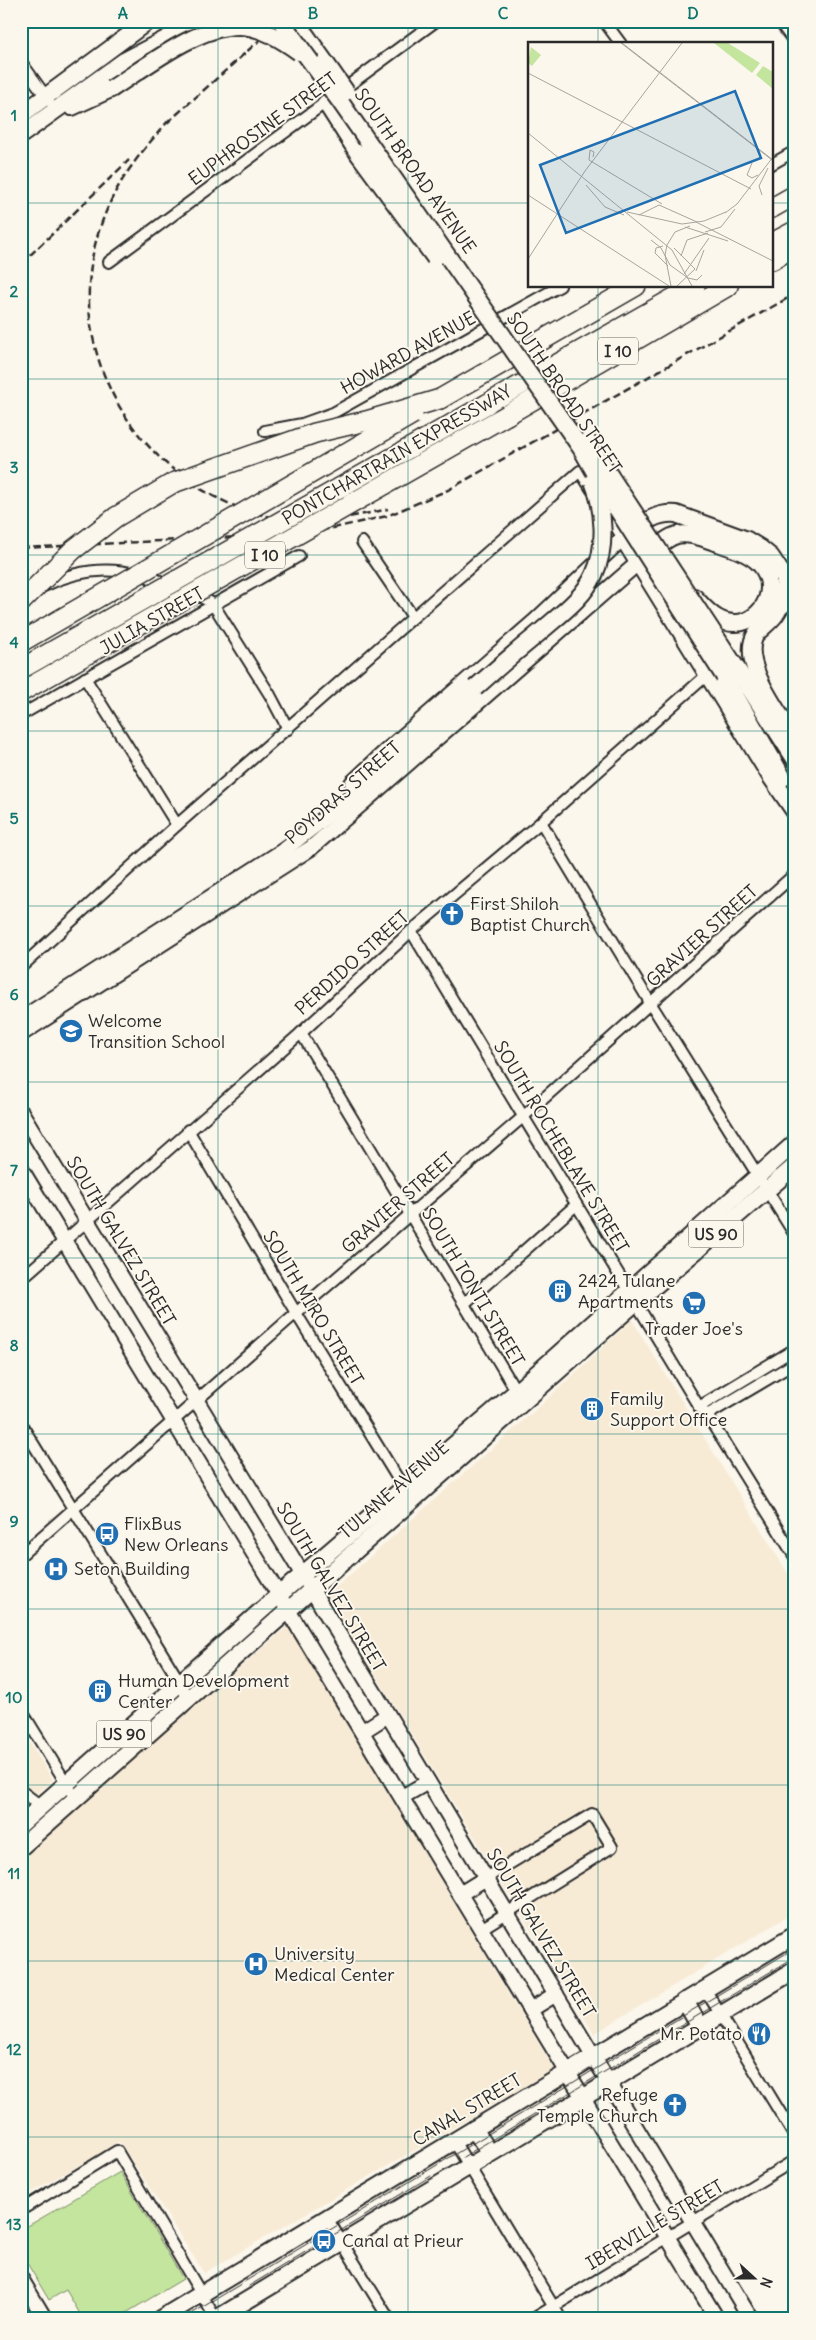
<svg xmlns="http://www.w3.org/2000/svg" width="816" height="2340" font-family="Delius,sans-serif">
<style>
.built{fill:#f8ebd6}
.green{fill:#c4e59e;stroke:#788864}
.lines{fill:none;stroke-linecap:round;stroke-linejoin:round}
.street-casing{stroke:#2b2b2b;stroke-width:14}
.secondary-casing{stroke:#2b2b2b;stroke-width:18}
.primary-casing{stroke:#2b2b2b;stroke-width:20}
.highway-casing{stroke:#2b2b2b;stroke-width:22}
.street{stroke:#fbf7ec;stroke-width:10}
.secondary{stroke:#fbf7ec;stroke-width:14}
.primary{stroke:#fbf7ec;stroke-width:16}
.highway{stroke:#fbf7ec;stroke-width:19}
.tram{stroke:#2b2b2b;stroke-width:1}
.rail{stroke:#2b2b2b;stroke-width:2.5;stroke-dasharray:8 4;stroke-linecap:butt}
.primary-bridge-casing{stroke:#2b2b2b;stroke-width:20;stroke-linecap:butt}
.highway-bridge-casing{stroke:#2b2b2b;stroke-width:22;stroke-linecap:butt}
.primary-bridge{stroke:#fbf7ec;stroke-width:16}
.highway-bridge{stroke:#fbf7ec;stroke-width:19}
.grid{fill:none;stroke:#0f766e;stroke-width:1;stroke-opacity:0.55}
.labels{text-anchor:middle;stroke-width:4;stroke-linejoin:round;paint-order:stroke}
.shield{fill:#fbf7ec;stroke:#696865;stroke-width:1}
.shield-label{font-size:16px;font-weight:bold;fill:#2b2b2b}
.street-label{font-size:18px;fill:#2b2b2b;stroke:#fbf7ec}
.poi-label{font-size:18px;fill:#2b2b2b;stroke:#fbf7ec;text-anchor:start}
.inset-road{fill:none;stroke:#a8a59f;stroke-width:1}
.view{fill:#1f6fb2;fill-opacity:0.15;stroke:#1f6fb2;stroke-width:2.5}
.inset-edge{fill:none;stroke:#2b2b2b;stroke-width:2.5}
.neatline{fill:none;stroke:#0f766e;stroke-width:2}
.grid-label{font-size:16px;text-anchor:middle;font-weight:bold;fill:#0f766e}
</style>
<rect width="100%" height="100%" fill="#fbf7ec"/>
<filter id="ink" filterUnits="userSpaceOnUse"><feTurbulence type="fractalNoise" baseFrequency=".02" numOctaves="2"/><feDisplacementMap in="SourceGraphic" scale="10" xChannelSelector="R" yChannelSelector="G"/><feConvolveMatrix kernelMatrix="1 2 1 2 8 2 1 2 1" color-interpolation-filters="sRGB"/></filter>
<g filter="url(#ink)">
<g class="built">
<path d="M632,1320L795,1585V1912L594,2034L327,1595L542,1404Z"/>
<path d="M288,1626L554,2069L204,2273L120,2142L21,2198V1859L92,1795Z"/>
<path d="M21,1728L53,1780L21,1808Z"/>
</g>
<path class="green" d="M120,2172L183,2279L116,2319H83L66,2290L49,2300L21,2253V2230Z"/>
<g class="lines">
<g class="street-casing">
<g id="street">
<path d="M604,21L621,44"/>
<path d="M779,21L795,43"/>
<path d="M21,62L49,101"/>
<path d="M772,164L795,151"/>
<path d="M109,262L436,21"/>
<path d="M265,431L302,424L333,413L560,286"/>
<path d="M603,507L623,538"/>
<path d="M362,542L413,617"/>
<path d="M44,586C88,564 126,567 171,585C186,590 200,595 213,604L270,695L288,729"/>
<path d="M779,612L795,598"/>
<path d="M85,678L177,825"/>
<path d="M21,715L299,556"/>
<path d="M541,822L651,1004L795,1235"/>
<path d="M411,931L699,1407L707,1415L795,1557"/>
<path d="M21,967L177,825L580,471L592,490"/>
<path d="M301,1033L518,1394"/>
<path d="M188,1130L296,1313L406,1492"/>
<path d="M21,1279L301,1033L411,931L541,822L708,674"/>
<path d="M465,1303L576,1205"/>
<path d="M699,1407L795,1349"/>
<path d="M707,1415L795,1363"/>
<path d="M21,1424L181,1684L188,1700"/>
<path d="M21,1555L296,1313L524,1116L795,874"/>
<path d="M21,1710L76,1799"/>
<path d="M21,1791L41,1806"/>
<path d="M481,1929L612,1847L592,1814L486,1878"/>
<path d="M705,1989L795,2137"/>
<path d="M454,2141L561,2319"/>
<path d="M21,2210L117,2151L216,2319"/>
<path d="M327,2218L389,2319"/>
<path d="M533,2319L795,2160"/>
</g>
</g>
<g class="secondary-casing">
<g id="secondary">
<path d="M352,783L385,752L535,621L623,538"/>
<path d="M21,1019L284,850L335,810L475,688"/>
<path d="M21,1034L311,848L639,562"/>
<path d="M21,1112L388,1715L751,2319"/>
<path d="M21,1169L717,2319"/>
<path d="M363,1731L388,1715"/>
<path d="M402,1797L428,1782"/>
<path d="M460,1894L486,1878"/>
<path d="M530,2010L556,1994"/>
<path d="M21,2279L45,2319"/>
</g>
</g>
<g class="primary-casing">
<g id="primary">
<path d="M296,21L325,62"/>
<path d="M326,103L358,153"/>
<path d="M72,107L111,89"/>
<path d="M21,115L148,21"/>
<path d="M21,135L124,61L200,21"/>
<path d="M647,556C675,531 679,529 715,542C730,547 749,552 760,564C786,594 751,638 717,618C708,613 701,604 694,597"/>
<path d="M737,669L795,759"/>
<path d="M724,676L783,778"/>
<path d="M795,739C781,715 738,662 756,634C762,627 770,622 775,615C783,604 784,591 785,578L771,557L760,548L747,540L676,514C654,512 641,525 623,538L771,777L795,812"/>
<path d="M21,1824L280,1594L517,1391L795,1143"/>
<path d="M21,1847L636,1302L795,1166"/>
<path d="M685,2001L700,2027"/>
<path d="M474,2129L490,2153"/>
<path d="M160,2319L795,1935"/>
<path d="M216,2319L795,1970"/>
</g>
</g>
<g class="highway-casing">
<g id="highway">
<path d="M772,208L795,195"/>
<path d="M772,243L795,231"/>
<path d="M772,260L795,246"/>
<path d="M440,399L636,286"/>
<path d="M487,404L695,286"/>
<path d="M507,415L728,286"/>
<path d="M21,642L85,605"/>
</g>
</g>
<use href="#street" class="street"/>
<use href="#secondary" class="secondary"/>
<use href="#primary" class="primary"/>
<use href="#highway" class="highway"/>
<g class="tram">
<path d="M463,2157L795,1957"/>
<path d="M249,2286L431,2176"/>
<path d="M183,2319L795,1948"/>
</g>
<g class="rail">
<path d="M170,119C141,152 117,180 102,222C54,353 143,492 276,518C312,525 353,517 388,509"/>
<path d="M167,123L281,21"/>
<path d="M21,264L129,160"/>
<path d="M21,548L239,537L329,529L387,516L448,490L795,294"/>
</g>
<g class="primary-bridge-casing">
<g id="primary-bridge">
<path d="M281,21L339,100L581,448L605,490L724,676"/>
<path d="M325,62L346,92"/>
<path d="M111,89C146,67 198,25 240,26C262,27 282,40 299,52"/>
<path d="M358,153L435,258"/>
<path d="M587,441L737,669"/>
<path d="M475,688C496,669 517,651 539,633C558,616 583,599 594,575C607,547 604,509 593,481"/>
</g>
</g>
<g class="highway-bridge-casing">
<g id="highway-bridge">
<path d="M21,602L73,550L116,517L173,483L315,433L366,421L440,399"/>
<path d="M85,605L413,414"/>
<path d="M21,669L487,404"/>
<path d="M21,692L507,415"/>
</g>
</g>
<use href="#primary-bridge" class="primary-bridge"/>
<use href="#highway-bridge" class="highway-bridge"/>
</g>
</g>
<path class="grid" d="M218,21V2319M408,21V2319M598,21V44M21,203H530M772,203H795M598,286V2319M21,379H795M21,555H795M21,731H795M21,906H795M21,1082H795M21,1258H795M21,1434H795M21,1609H795M21,1785H795M21,1961H795M21,2137H795"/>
<defs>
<g id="church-disc" transform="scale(1.25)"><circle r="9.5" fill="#1f6fb2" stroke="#fbf7ec"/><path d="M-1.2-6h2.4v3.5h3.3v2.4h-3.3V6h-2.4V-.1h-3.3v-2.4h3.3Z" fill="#fff"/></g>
<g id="school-disc" transform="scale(1.25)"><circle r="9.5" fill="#1f6fb2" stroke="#fbf7ec"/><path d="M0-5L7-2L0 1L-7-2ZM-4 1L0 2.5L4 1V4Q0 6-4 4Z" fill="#fff"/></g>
<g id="building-disc" transform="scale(1.25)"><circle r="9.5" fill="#1f6fb2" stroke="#fbf7ec"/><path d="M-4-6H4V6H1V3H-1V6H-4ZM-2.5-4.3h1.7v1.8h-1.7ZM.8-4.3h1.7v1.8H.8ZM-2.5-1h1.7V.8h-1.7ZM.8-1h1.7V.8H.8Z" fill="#fff"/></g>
<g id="supermarket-disc" transform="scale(1.25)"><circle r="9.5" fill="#1f6fb2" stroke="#fbf7ec"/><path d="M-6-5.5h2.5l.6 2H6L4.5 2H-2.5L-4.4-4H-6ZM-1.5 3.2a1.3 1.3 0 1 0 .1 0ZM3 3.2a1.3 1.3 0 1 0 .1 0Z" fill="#fff"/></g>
<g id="bus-disc" transform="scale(1.25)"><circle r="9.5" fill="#1f6fb2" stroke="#fbf7ec"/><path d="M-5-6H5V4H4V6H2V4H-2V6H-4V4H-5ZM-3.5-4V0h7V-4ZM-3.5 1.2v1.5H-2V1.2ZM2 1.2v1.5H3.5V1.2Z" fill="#fff"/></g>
<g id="hospital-disc" transform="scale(1.25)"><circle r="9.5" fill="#1f6fb2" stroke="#fbf7ec"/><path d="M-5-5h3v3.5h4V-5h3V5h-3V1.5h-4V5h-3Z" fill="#fff"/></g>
<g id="restaurant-disc" transform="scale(1.25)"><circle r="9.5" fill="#1f6fb2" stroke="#fbf7ec"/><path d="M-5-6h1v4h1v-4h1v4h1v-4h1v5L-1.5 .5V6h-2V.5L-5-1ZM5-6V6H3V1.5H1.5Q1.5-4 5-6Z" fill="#fff"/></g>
</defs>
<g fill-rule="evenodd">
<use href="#church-disc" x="452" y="914"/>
<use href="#school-disc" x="71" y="1031"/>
<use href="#building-disc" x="560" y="1291"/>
<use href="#supermarket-disc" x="694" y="1303"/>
<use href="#building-disc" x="592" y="1409"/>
<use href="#bus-disc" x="107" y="1534"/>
<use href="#hospital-disc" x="56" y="1569"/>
<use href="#building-disc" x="100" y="1691"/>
<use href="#hospital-disc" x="256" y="1964"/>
<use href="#restaurant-disc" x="759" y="2034"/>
<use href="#church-disc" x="675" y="2105"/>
<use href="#bus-disc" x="324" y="2241"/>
</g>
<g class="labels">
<g class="shield">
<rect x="598" y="337.5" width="40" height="27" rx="4"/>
<rect x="245" y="541.5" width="40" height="27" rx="4"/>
<rect x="688.5" y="1220.5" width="55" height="27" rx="4"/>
<rect x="96.5" y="1720.5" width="55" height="27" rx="4"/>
</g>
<g class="shield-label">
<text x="618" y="357">I 10</text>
<text x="265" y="561">I 10</text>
<text x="716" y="1240">US 90</text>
<text x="124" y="1740">US 90</text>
</g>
<g class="street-label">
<text transform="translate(263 129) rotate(-36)" y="6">EUPHROSINE STREET</text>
<text transform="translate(415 171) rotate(55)" y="6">SOUTH BROAD AVENUE</text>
<text transform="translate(408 353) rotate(-29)" y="6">HOWARD AVENUE</text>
<text transform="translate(564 393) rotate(56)" y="6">SOUTH BROAD STREET</text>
<text transform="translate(397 455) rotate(-30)" y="6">PONTCHARTRAIN EXPRESSWAY</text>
<text transform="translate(152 621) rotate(-30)" y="6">JULIA STREET</text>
<text transform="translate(343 793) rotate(-41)" y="6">POYDRAS STREET</text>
<text transform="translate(702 936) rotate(-42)" y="6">GRAVIER STREET</text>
<text transform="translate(352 963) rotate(-42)" y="6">PERDIDO STREET</text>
<text transform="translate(561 1147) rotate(59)" y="6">SOUTH ROCHEBLAVE STREET</text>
<text transform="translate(398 1203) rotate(-41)" y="6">GRAVIER STREET</text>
<text transform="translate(121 1241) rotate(59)" y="6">SOUTH GALVEZ STREET</text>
<text transform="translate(473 1287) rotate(59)" y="6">SOUTH TONTI STREET</text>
<text transform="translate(313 1308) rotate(59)" y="6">SOUTH MIRO STREET</text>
<text transform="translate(394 1490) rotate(-41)" y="6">TULANE AVENUE</text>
<text transform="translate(331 1587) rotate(59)" y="6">SOUTH GALVEZ STREET</text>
<text transform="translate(541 1933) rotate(59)" y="6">SOUTH GALVEZ STREET</text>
<text transform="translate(467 2110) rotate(-31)" y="6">CANAL STREET</text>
<text transform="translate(655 2225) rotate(-31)" y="6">IBERVILLE STREET</text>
</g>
<g class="poi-label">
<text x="470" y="910">First Shiloh<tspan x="470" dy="21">Baptist Church</tspan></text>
<text x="88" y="1027">Welcome<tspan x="88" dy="21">Transition School</tspan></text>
<text x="578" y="1287">2424 Tulane<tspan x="578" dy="21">Apartments</tspan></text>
<text x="694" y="1335" text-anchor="middle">Trader Joe's</text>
<text x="610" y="1405">Family<tspan x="610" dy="21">Support Office</tspan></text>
<text x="124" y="1530">FlixBus<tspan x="124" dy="21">New Orleans</tspan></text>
<text x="74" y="1575">Seton Building</text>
<text x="118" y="1687">Human Development<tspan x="118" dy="21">Center</tspan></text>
<text x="274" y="1960">University<tspan x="274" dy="21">Medical Center</tspan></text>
<text x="742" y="2040" text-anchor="end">Mr. Potato</text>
<text x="658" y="2101" text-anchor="end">Refuge<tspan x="658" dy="21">Temple Church</tspan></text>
<text x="342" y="2247">Canal at Prieur</text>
</g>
</g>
<g transform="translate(528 42)">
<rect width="245" height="245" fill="#fbf7ec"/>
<path d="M186,1H200L232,21L224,31ZM3,5L13,13L4,24L0,21ZM235,24L245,30V47L228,33Z" fill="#c4e59e"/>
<path class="inset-road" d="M93,1L244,118M94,1L245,118M0,31L223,147M0,91L144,208L164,244M65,115L66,110L62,108L61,118L134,162M224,121L219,133L224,136L230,133M58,143L77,165L96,173M0,153L141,244M234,153L231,144L240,126M99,170L154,182L176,179L198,170M197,171L209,162L245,115M111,173L131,163L169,180M168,180L245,219M157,185L200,199M177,190L193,185L207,167M123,198L133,206L142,223L160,236L169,238L174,233M135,204L128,206L127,211L140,224M146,206L167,227L149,244M153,214L159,198L180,191M0,217L57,129L154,1M168,229L176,208M156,232L181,196M143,244L137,213L139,203L147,190L162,184"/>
<path class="view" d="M207,49L233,116L38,191L12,123Z"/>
<rect width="245" height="245" class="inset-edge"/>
</g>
<rect width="816" height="2340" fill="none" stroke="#fbf7ec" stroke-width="55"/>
<g transform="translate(754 2278) rotate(111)" stroke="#fbf7ec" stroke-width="4" paint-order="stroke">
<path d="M0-4L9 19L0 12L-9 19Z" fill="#2b2b2b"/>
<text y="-8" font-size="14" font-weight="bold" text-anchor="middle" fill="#2b2b2b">N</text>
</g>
<rect x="28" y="28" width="760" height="2284" class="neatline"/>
<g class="grid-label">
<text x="123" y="19">A</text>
<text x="313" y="19">B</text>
<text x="503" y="19">C</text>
<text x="693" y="19">D</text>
<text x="14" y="121">1</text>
<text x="14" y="297">2</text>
<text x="14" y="473">3</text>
<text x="14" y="648">4</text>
<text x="14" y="824">5</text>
<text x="14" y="1000">6</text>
<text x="14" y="1176">7</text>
<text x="14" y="1351">8</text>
<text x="14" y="1527">9</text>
<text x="14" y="1703">10</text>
<text x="14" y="1879">11</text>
<text x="14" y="2055">12</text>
<text x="14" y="2230">13</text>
</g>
</svg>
